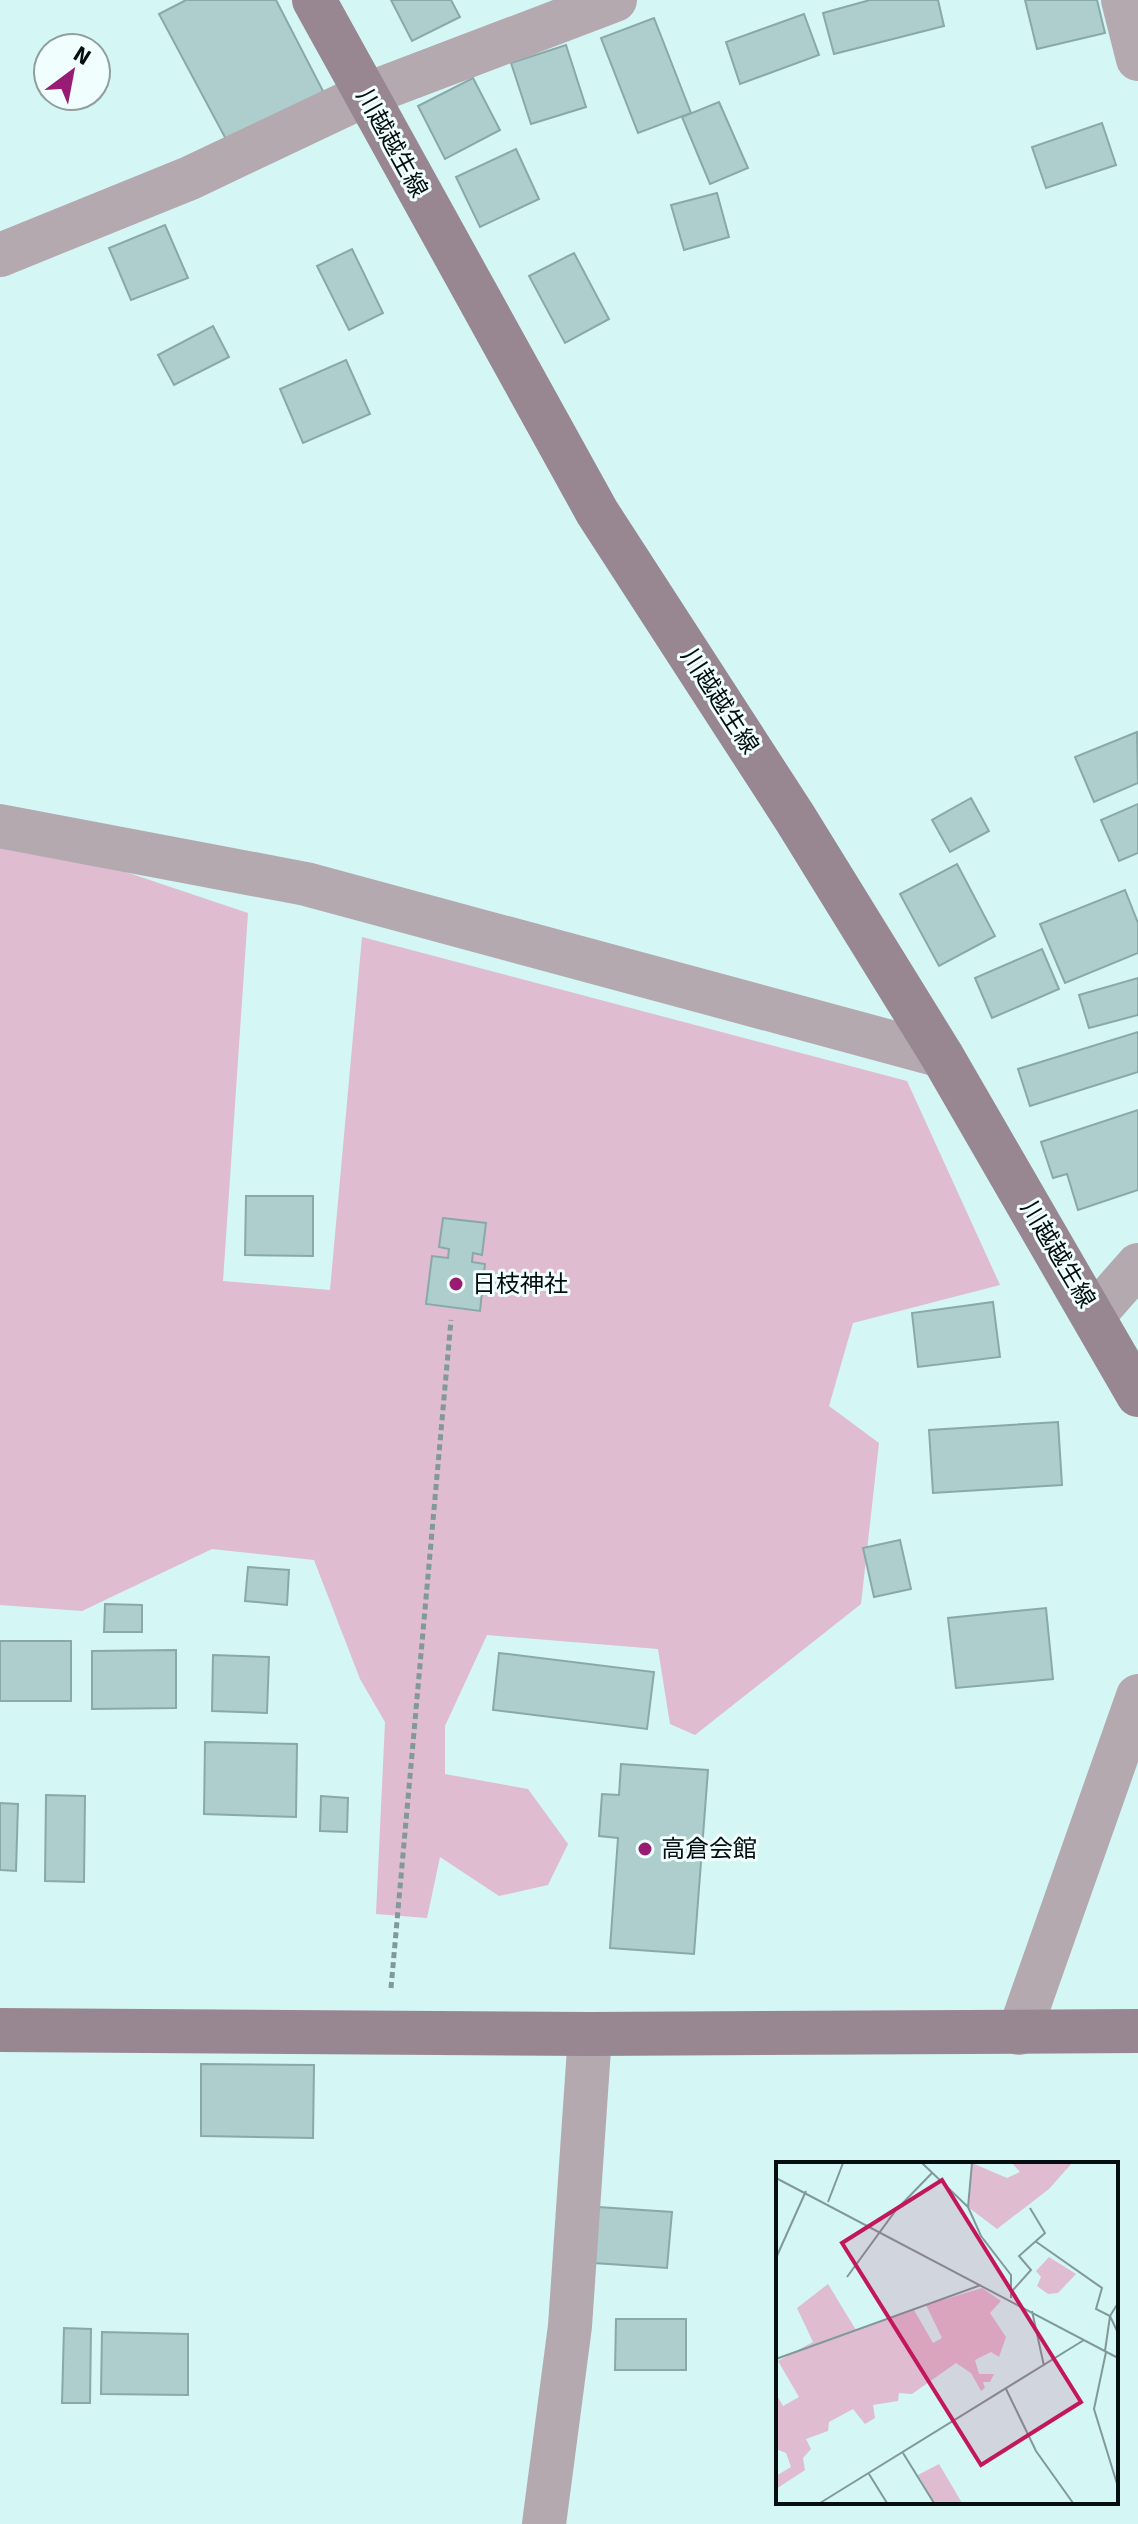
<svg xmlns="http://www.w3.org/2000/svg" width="1138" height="2524" font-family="Signika,'Noto Sans JP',sans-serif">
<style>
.green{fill:#dfbcd0}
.building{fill:#adcecd;stroke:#89a9a8;stroke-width:2}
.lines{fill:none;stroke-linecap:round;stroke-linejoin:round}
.path{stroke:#819999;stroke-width:5;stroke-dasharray:6 4;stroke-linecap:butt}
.street{stroke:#b4a9af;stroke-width:44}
.secondary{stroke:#988790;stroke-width:44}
.poi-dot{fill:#981c74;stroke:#f1fefe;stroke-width:3}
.labels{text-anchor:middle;stroke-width:6;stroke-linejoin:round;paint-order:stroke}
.street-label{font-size:24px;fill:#040e0e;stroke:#f1fefe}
.poi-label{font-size:24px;fill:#040e0e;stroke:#f1fefe;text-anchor:start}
.inset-road{fill:none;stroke:#819999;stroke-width:2}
.view{fill:#c2185b;fill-opacity:0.15;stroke:#c2185b;stroke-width:4}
.inset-edge{fill:none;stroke:#040e0e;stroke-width:4}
</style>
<rect width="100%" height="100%" fill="#d4f6f5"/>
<path class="green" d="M0,842L84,858L248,913L223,1281L330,1290L362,937L907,1081L1000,1285L853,1323L829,1406L879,1443L861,1604L695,1735L670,1724L658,1649L487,1635L445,1726V1774L528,1789L568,1844L548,1885L499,1896L440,1857L427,1918L376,1914L385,1722L360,1679L314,1560L212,1549L82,1611L0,1605Z"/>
<g class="building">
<path d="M186,0H276L324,93L228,143L159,14Z"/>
<path d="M391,0H451L460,17L412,41Z"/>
<path d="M870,0H938L944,26L834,54L823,13Z"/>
<path d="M1025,0H1097L1105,33L1037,49Z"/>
<path d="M804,14L819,55L740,84L726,42Z"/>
<path d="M654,18L691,113L638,133L601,38Z"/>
<path d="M566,45L586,107L531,124L511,63Z"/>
<path d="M473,78L500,130L445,159L418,106Z"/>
<path d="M719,102L748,168L710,184L682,117Z"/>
<path d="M1102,123L1116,165L1046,188L1032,147Z"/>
<path d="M516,149L539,199L480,227L456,177Z"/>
<path d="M717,193L729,237L684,250L671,205Z"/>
<path d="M165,225L188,278L131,300L109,248Z"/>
<path d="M352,249L383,313L349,330L317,266Z"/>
<path d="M574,253L609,319L565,343L529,276Z"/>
<path d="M213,326L229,357L174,385L158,355Z"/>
<path d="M346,360L370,414L303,443L280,389Z"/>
<path d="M1137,732L1138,783L1094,802L1075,757Z"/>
<path d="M971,798L989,831L950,852L932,820Z"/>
<path d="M1138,804V853L1119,861L1101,820Z"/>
<path d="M957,864L995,936L939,966L900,894Z"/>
<path d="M1125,890L1138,923V953L1065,983L1040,924Z"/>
<path d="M1042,949L1059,989L992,1018L975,978Z"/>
<path d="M1138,978V1015L1089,1028L1079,995Z"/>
<path d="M1138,1032V1072L1030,1106L1018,1069Z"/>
<path d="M1138,1110V1190L1078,1210L1067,1174L1053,1178L1041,1142Z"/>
<path d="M246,1196H313V1256L245,1255Z"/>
<path d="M443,1218L486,1223L482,1255L473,1253L472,1262L485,1264L480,1311L426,1304L432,1256L448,1258L449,1249L439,1247Z"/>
<path d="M993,1302L1000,1357L918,1367L912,1313Z"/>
<path d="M1058,1422L1062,1485L933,1493L929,1430Z"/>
<path d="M900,1540L911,1589L874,1597L863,1548Z"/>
<path d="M248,1567L289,1570L287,1605L245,1601Z"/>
<path d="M105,1604L142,1605V1632H104Z"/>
<path d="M1046,1608L1053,1679L956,1688L948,1618Z"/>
<rect x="0" y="1641" width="71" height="60"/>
<path d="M176,1650V1708L92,1709V1651Z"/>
<path d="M499,1653L654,1672L647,1729L493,1710Z"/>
<path d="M213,1655L269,1657L267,1713L212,1711Z"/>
<path d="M205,1742L297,1744L296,1817L204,1814Z"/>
<path d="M621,1764L708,1770L694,1954L610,1948L618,1838L599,1836L602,1794L619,1795Z"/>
<path d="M46,1795L85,1796L84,1882L45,1881Z"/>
<path d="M321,1796L348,1798L347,1832L320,1831Z"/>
<path d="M0,1803L18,1804L16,1871L0,1870Z"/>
<path d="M201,2064L314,2065L313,2138L201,2136Z"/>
<path d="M598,2207L672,2212L667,2268L594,2263Z"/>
<path d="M616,2319H686V2370H615Z"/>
<path d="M64,2328L91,2329L90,2403H62Z"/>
<path d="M102,2332L188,2334V2395L101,2394Z"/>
</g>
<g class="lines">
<path class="path" d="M391,1988L451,1320"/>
<g class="street">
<path d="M1123,0L1138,59"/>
<path d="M0,255L190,178L365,95L615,0"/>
<path d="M0,826L306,884L942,1056"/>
<path d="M1094,1315L1138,1265"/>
<path d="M1019,2033L1138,1696"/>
<path d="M544,2524L570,2326L590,2034"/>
</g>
<g class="secondary">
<path d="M314,0L597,512L795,818L942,1056L1138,1395"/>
<path d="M0,2030L590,2034L1138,2031"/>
</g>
</g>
<g class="poi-dot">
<circle cx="456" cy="1284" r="8"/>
<circle cx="645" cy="1849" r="8"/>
</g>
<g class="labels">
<g class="street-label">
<text transform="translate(392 143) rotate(61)" y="8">川越越生線</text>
<text transform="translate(720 701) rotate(57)" y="8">川越越生線</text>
<text transform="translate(1058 1254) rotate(59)" y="8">川越越生線</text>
</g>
<g class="poi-label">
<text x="472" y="1292">日枝神社</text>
<text x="661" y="1857">高倉会館</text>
</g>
</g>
<g transform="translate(776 2162)">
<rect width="342" height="342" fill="#d4f6f5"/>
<path d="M196,1L231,16L244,10L236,1H296L273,27L221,67L192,45ZM273,95L300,112L282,131L272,132L261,124L265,115L260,109ZM52,122L80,168L138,148L157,181L166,176L150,143L206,126L225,139L214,151L230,175L223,195L215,190L199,198L203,212H218L214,220H207L209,226L205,229L195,211L180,201L136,232L123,231L122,239L97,243L99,256L89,262L77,247L53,260L52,269L30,277L35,287L27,296L29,308L0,327V314L15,305L10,291L0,287V232L7,244L23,235L2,199L37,180L21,146ZM163,302L186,341H158L142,313Z" fill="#dfbcd0"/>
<path class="inset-road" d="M146,1L192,45M196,1L192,45L205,74L235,113V136M0,16L342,196M52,40L67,1M259,79L326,126L320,147L334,154L342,171M0,96L30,29M71,115L120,48L156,11M237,128L255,108L243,94L269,71L254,46M256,149L268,204M329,189L334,154L342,141M330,190L318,247L342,325M0,197L205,123M230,227L260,289L297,341M127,291L158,341M93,312L111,341M44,341L308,178"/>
<path class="view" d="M166,18L305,240L205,303L66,81Z"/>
<rect width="342" height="342" class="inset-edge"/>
</g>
<g transform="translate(72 72) rotate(32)"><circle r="38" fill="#f1fefe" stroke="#929e9e" stroke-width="2"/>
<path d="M0-6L14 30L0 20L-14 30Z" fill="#981c74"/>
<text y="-12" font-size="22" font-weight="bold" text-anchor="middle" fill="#040e0e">N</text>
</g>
</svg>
